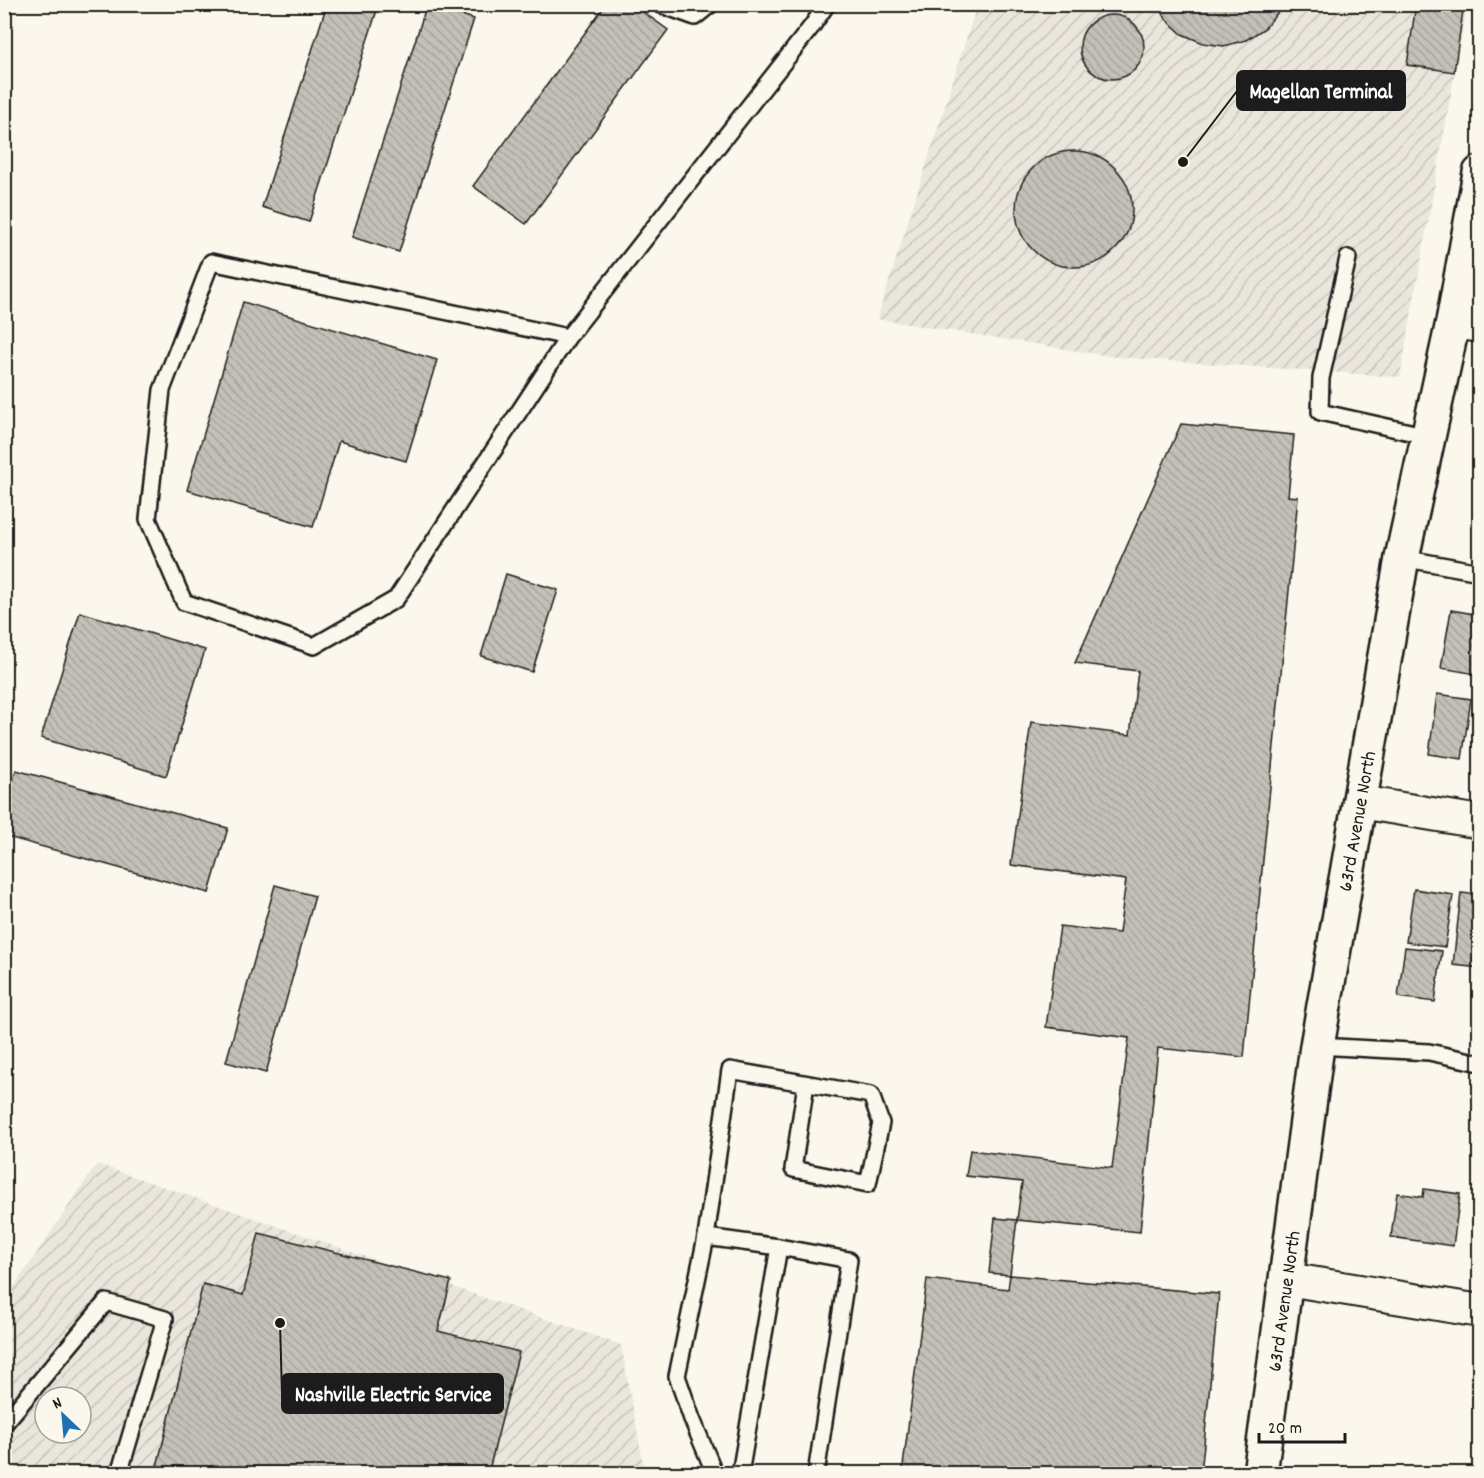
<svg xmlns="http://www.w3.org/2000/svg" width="1484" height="1478" font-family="Dekko,sans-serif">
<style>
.industrial{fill:url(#industrial-furrows);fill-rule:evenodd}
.building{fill:url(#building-back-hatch);stroke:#1c1c1c;stroke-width:1.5}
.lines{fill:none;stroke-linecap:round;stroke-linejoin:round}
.lane-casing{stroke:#1c1c1c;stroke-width:20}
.street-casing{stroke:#1c1c1c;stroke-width:36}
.secondary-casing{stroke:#1c1c1c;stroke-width:38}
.lane{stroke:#fbf7ec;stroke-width:15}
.street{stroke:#fbf7ec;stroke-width:32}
.secondary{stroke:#fbf7ec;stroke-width:33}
.labels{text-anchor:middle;stroke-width:6;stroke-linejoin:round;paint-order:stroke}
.street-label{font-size:20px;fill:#1c1c1c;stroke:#fbf7ec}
.leader{fill:none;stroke:#1c1c1c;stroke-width:2}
.callout-dot{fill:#1c1c1c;stroke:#fbf7ec;stroke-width:2}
.callout{fill:#1c1c1c;stroke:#1c1c1c;stroke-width:2}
.callout-label{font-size:21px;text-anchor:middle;font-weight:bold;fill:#fff}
</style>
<defs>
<pattern id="industrial-furrows" width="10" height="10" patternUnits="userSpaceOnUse" patternTransform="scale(1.5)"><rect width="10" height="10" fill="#eae6dc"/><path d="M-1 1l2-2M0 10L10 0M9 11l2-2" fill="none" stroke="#c8c5bc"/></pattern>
<pattern id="building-back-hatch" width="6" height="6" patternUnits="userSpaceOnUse" patternTransform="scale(1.5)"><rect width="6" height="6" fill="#c3c0b8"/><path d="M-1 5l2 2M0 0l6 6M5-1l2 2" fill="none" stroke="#a7a49e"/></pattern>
</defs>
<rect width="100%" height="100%" fill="#fbf7ec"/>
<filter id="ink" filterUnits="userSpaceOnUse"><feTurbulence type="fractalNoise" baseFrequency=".0167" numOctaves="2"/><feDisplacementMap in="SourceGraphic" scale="12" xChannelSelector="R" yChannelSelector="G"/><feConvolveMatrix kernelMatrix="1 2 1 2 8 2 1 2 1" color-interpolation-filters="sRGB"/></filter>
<g filter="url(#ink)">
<g class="industrial">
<path d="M977,5H1467L1400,377L1115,357L877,319Z"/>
<path d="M97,1164L621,1345L645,1473L5,1474V1300ZM45,1397H81V1433H45Z"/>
</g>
<g class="building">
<path d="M327,4H379L309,222L262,207Z"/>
<path d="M427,4L474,19L399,252L352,237Z"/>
<path d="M606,4H632L668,30L526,224L473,186Z"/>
<path d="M1158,4H1281L1279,11L1265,28L1246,40L1224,46L1203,43L1182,34L1166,19Z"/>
<path d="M1416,4H1464L1454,72L1407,65Z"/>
<circle cx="1112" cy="47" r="32"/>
<circle cx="1074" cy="209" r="58"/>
<path d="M243,302L437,360L406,461L339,441L313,527L187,490Z"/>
<path d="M1181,424L1294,435L1288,496L1298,497L1244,1057L1158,1048L1140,1232L1017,1220L1022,1182L966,1176L970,1150L1112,1168L1129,1038L1046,1027L1060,926L1119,933L1126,880L1011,865L1031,722L1130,735L1138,671L1075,663Z"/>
<path d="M506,574L558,590L532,672L481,656Z"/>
<path d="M1451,610L1480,615V652L1476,674L1441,668Z"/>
<path d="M80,612L205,650L166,776L41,738Z"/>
<path d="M1437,694L1471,699L1462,759L1429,754Z"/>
<path d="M16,770L228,828L209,893L4,836V812Z"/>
<path d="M275,885L315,896L266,1073L226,1062Z"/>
<path d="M1414,889L1453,895L1445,947L1406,942Z"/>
<path d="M1461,893L1480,895V968L1453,965Z"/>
<path d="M1405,947L1442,951L1435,1002L1398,997Z"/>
<path d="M1424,1189L1460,1194L1453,1246L1391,1237L1397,1193L1423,1197Z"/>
<path d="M1480,1211V1246L1474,1245Z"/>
<path d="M995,1218L1017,1220L1010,1275L989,1273Z"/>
<path d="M259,1233L451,1281L438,1331L519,1352L488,1474H155L203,1284L243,1295Z"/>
<path d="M1010,1275L1219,1294L1201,1474H902L927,1279L1008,1289Z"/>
</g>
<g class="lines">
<g class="lane-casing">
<g id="lane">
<path d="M659,4L695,17L711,4"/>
<path d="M1348,258L1321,378L1320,412L1428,436"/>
<path d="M568,337L211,262L162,390L148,519L184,602L314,646L396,599L568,337L812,26L827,4"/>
<path d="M1402,558L1480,572"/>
<path d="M1317,1046L1429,1052L1480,1063"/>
<path d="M706,1237L730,1070L871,1095L881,1123L868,1184L793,1169L806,1084"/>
<path d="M4,1424L106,1302L165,1319L119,1474"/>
<path d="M715,1474L692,1419L677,1376L706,1237L779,1247L849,1260L816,1474"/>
<path d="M740,1474L779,1247"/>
</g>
</g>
<g class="street-casing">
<g id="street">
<path d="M1453,322L1480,326"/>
<path d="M1360,802L1480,822"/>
<path d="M1287,1279L1480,1311"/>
</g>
</g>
<g class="secondary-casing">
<path id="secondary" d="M1260,1474L1317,1046L1402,558L1453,322L1480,173"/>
</g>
<use href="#lane" class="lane"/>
<use href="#street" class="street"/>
<use href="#secondary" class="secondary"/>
</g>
</g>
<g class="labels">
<g class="street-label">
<text transform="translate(1356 821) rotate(-80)" y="7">63rd Avenue North</text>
<text transform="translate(1283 1301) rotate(-82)" y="7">63rd Avenue North</text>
</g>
</g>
<path class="leader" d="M1183 162L1237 91M280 1323L282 1394"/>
<g class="callout-dot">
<circle cx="1183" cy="162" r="6"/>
<circle cx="280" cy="1323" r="6"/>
</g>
<g class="callout">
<rect x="1237" y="71" width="168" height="39" rx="6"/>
<rect x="282" y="1374" width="221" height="39" rx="6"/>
</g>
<g class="callout-label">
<text x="1321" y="98">Magellan Terminal</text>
<text x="393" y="1401">Nashville Electric Service</text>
</g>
<rect width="1484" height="1478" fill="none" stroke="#fbf7ec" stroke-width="24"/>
<rect x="12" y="12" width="1460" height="1454" fill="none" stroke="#1c1c1c" stroke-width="2" filter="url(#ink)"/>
<g transform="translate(63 1415) rotate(334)"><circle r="28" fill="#fbf7ec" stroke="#a29f99" stroke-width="1.5"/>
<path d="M0-4.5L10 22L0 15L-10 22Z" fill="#1f6fb2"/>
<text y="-9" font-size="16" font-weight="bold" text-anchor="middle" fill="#1c1c1c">N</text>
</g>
<path d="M1259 1433v9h86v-9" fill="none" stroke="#1c1c1c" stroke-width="3"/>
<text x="1268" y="1433" font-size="18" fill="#1c1c1c" stroke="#fbf7ec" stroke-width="4.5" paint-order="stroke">20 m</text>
</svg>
